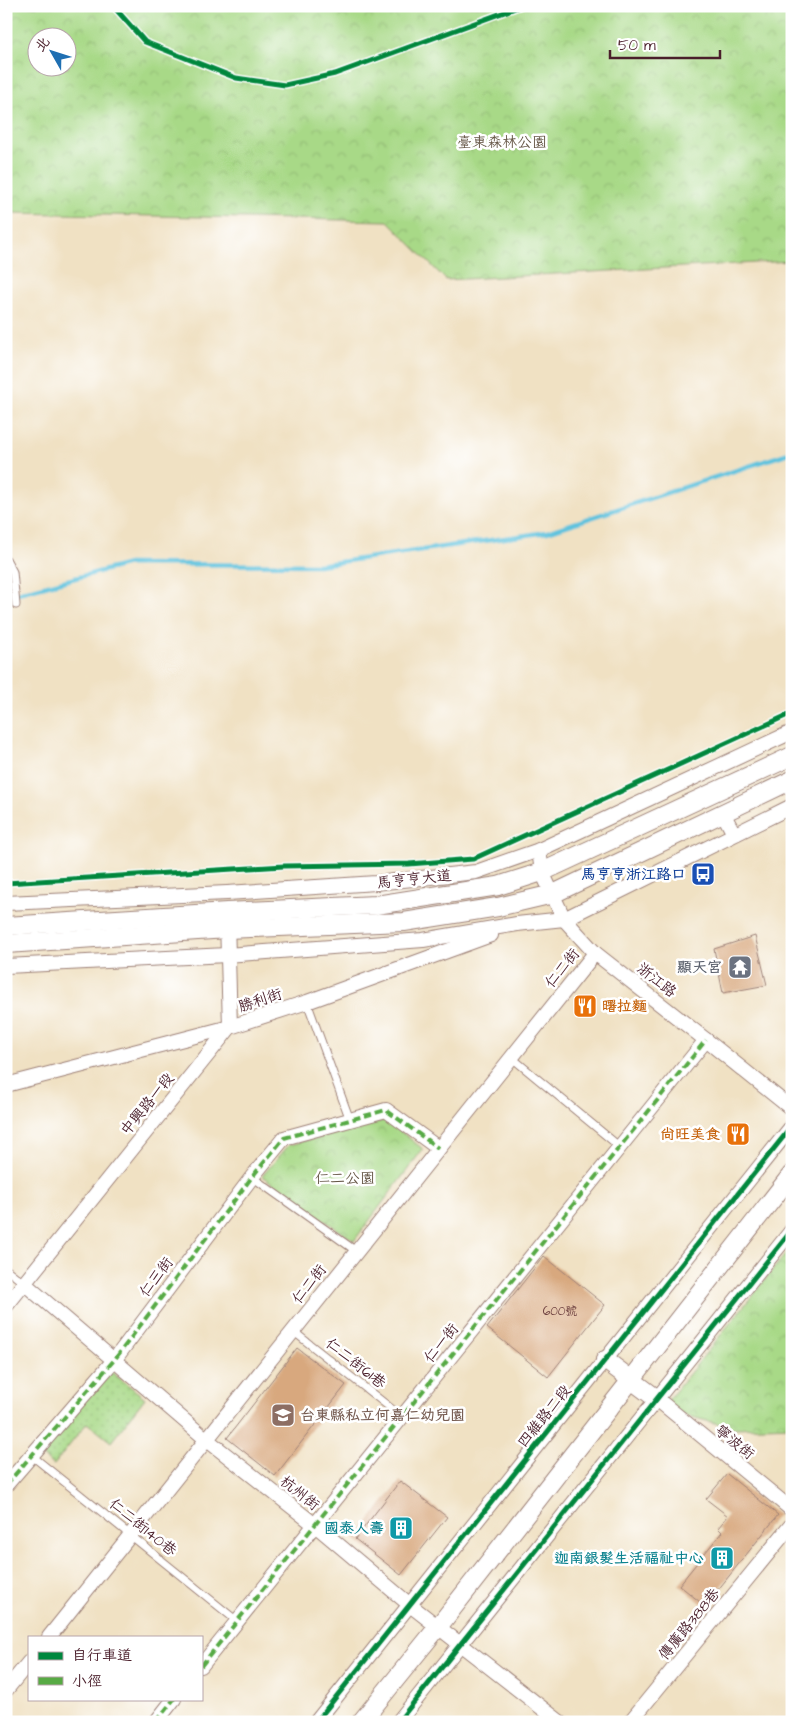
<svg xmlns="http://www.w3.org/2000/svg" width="798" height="1728" font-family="'Architects Daughter','LXGW WenKai TC',sans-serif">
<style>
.grass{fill:url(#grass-dots);stroke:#797c59}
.park{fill:url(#park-crowns);stroke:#797c59;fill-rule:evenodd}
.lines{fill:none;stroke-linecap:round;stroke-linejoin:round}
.stream{stroke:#60c3de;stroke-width:4.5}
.building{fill:#d8a87e}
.service-casing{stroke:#9d8077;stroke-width:9}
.minor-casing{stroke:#9d8077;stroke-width:16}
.tertiary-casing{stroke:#9d8077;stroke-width:20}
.service{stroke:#fff;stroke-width:7}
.minor{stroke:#fff;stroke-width:14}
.tertiary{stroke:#fff;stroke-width:18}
.quiet{stroke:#57aa44;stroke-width:4;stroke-dasharray:8 4;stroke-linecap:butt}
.cycleway-casing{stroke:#fff;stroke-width:8}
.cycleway{stroke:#00873e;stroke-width:5}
.labels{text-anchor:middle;stroke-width:5;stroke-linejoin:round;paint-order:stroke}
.number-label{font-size:12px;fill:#6e4140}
.park-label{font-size:15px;fill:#665747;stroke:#fff}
.transit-label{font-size:15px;font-weight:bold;fill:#164399;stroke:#fff;text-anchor:end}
.street-label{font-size:15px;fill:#4a1f2b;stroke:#fff}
.worship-label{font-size:15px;font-weight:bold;fill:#5b616d;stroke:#fff;text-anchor:end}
.food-label{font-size:15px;font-weight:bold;fill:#c56008;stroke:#fff;text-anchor:start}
.education-label{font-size:15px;font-weight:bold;fill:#785e54;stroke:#fff;text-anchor:start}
.culture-label{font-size:15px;font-weight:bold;fill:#0d838f;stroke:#fff;text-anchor:end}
</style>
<defs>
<pattern id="grass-dots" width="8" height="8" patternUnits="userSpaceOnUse" patternTransform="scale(1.25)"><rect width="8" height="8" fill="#a8d987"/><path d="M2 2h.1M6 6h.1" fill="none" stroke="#92ba75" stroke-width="1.8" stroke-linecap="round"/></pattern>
<pattern id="park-crowns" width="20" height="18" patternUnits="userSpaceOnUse" patternTransform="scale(1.25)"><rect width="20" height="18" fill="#a8d987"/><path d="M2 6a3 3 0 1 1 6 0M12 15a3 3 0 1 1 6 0" fill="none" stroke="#92ba75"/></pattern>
</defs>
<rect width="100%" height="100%" fill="#fff"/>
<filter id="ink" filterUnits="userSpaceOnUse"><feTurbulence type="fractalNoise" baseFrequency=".02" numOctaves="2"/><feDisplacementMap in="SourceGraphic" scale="10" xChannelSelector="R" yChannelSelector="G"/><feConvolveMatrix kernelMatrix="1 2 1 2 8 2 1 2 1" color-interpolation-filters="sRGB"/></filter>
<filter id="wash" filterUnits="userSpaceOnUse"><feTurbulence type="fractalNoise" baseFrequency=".0096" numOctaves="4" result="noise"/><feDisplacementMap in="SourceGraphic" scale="20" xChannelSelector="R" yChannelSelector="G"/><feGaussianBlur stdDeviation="1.12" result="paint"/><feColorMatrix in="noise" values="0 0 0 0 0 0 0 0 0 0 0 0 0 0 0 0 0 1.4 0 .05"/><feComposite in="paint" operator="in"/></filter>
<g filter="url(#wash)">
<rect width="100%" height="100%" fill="#f0e1c3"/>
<path class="grass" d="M105,1367L145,1398L111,1442L87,1423L54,1465L38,1453Z"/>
<g class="park">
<path d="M6,6H792V261L446,280L388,221L13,213L6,189ZM38,38H68V68H38Z"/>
<path d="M386,1120L423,1149L354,1241L262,1176L289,1145Z"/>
<path d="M792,1246V1426L734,1428L661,1409Z"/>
</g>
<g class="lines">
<path class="stream" d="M6,596L129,564L319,565L547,532L792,452"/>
</g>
<g id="blocks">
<g class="building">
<path d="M755,936L767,985L723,993L714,949Z"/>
<path d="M544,1256L605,1305L548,1377L487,1328Z"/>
<path d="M297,1348L346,1385L275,1476L227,1438Z"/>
<path d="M727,1474L778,1515L705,1606L679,1585L722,1532L718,1528L728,1516L706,1499Z"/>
<path d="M400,1481L447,1517L401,1575L355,1539Z"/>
</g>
</g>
</g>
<g filter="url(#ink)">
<use href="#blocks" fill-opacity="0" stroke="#9d8077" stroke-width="1"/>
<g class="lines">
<g class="service-casing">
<g id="service">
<path d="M6,559L13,572L16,605"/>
<path d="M307,1002L350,1120"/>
<path d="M511,1057L620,1147"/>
<path d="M252,1177L356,1251"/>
<path d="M6,1269L25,1284"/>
<path d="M293,1331L402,1417"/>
<path d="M31,1455L237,1621"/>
</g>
</g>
<g class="minor-casing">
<g id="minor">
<path d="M723,813L734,834"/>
<path d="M539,850L542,872L564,919L595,953L706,1040L792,1109"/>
<path d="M6,903L227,893L376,883L476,872L539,850L792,732"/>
<path d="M6,966L227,955L423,940L517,924L564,919L792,806"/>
<path d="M6,1085L230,1027L307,1002L491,935"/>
<path d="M25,1284L206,1439L315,1525L410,1605L560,1722"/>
<path d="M6,1306L230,1027L227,921"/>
<path d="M657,1399L792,1510"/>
<path d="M6,1485L115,1359L252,1177L284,1138L386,1110L438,1148"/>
<path d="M49,1637L595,953"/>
<path d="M201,1666L706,1040"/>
<path d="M6,1690L29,1662"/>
<path d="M156,1722L174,1699"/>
<path d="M316,1722L792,1126"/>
<path d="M398,1722L792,1230"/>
<path d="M630,1722L792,1524"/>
</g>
</g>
<g class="tertiary-casing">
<g id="tertiary">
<path d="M6,926L227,912L376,905L498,886L542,872L792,756"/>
<path d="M6,944L227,929L404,922L498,907L553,894L792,780"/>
<path d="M605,1360L657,1399"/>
<path d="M361,1722L438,1627L792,1174"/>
</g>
</g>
<use href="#service" class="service"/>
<use href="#minor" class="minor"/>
<use href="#tertiary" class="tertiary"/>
<g class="quiet">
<path d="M6,1485L115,1359L252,1177L284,1138L386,1110L438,1148"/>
<path d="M201,1666L706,1040"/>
<path d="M156,1722L174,1699"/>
</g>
<g class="cycleway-casing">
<g id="cycleway">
<path d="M113,6L145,42L236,78L285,85L335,74L521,6"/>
<path d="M6,883L284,866L409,864L473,859L792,713"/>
<path d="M316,1722L792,1126"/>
<path d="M398,1722L792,1230"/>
</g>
</g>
<use href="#cycleway" class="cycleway"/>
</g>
</g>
<defs>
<g id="bus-square" transform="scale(1.25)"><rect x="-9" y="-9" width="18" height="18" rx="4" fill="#1a4fb4" stroke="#fff"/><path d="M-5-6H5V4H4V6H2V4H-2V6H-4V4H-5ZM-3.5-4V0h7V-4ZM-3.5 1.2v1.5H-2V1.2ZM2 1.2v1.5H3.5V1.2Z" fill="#fff"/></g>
<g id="temple-square" transform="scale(1.25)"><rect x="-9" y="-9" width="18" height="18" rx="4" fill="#6b7280" stroke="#fff"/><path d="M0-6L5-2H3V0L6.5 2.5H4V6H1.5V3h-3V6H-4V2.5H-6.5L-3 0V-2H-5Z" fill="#fff"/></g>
<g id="restaurant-square" transform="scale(1.25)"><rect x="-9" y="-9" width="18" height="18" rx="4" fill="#e8710a" stroke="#fff"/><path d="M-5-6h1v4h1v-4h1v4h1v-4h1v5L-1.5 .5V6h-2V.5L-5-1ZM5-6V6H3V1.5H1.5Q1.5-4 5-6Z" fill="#fff"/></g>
<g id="school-square" transform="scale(1.25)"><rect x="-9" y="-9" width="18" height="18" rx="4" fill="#8d6e63" stroke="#fff"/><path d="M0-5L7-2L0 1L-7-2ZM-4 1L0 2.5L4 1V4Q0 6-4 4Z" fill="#fff"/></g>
<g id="building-square" transform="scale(1.25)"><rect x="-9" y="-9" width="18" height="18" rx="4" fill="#0f9aa8" stroke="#fff"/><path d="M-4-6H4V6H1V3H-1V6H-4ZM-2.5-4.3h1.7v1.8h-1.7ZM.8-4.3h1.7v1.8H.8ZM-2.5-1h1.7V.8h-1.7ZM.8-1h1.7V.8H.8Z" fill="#fff"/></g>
</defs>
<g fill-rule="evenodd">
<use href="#bus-square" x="703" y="874"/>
<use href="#temple-square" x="740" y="967"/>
<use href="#restaurant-square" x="585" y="1006"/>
<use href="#restaurant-square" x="738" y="1134"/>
<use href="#school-square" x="283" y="1415"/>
<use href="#building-square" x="401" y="1528"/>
<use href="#building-square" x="722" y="1558"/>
</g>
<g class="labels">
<g class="number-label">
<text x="560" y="1315">600號</text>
</g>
<g class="park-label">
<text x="502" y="147">臺東森林公園</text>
<text x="345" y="1183">仁二公園</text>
</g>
<g class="transit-label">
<text x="686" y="879">馬亨亨浙江路口</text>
</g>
<g class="street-label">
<text transform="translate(414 879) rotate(-6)" y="5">馬亨亨大道</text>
<text transform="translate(562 968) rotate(-51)" y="5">仁二街</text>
<text transform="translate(657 980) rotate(38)" y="5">浙江路</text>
<text transform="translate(260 1000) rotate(-18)" y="5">勝利街</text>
<text transform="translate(147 1104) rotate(-51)" y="5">中興路一段</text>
<text transform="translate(156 1277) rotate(-53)" y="5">仁三街</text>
<text transform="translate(309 1284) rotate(-52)" y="5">仁二街</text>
<text transform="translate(441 1343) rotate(-51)" y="5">仁一街</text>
<text transform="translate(356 1363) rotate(38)" y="5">仁二街61巷</text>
<text transform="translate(544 1416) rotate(-51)" y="5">四維路二段</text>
<text transform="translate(735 1442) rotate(39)" y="5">寧波街</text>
<text transform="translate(300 1493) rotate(39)" y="5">杭州街</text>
<text transform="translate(143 1527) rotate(39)" y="5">仁二街140巷</text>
<text transform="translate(689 1624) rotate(-51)" y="5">傳廣路388巷</text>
</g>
<g class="worship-label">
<text x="722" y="972">顯天宮</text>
</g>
<g class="food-label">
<text x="602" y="1011">曙拉麵</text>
<text x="720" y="1139" text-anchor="end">尚旺美食</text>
</g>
<g class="education-label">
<text x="300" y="1420">台東縣私立何嘉仁幼兒園</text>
</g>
<g class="culture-label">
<text x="384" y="1533">國泰人壽</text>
<text x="704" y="1563">迦南銀髮生活福祉中心</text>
</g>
</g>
<rect width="798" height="1728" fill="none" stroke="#fff" stroke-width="25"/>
<rect x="28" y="1636" width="175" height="65" fill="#ffffff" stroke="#b7a5aa"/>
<rect x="38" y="1652" width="25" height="8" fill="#00873e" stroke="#b7a5aa"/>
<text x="72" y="1660" font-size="15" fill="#4a1f2b">自行車道</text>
<rect x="38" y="1677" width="25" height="8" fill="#57aa44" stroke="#b7a5aa"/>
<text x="72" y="1686" font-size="15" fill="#4a1f2b">小徑</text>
<g transform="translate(52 52) rotate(309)"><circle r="24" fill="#ffffff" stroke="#b7a5aa"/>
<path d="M0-4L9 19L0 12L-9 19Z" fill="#1f6fb2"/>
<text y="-8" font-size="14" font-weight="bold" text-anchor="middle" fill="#4a1f2b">北</text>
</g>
<path d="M610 50v8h110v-8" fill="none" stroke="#4a1f2b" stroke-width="2.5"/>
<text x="618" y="50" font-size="15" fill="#4a1f2b" stroke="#ffffff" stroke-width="4" paint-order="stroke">50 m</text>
</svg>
